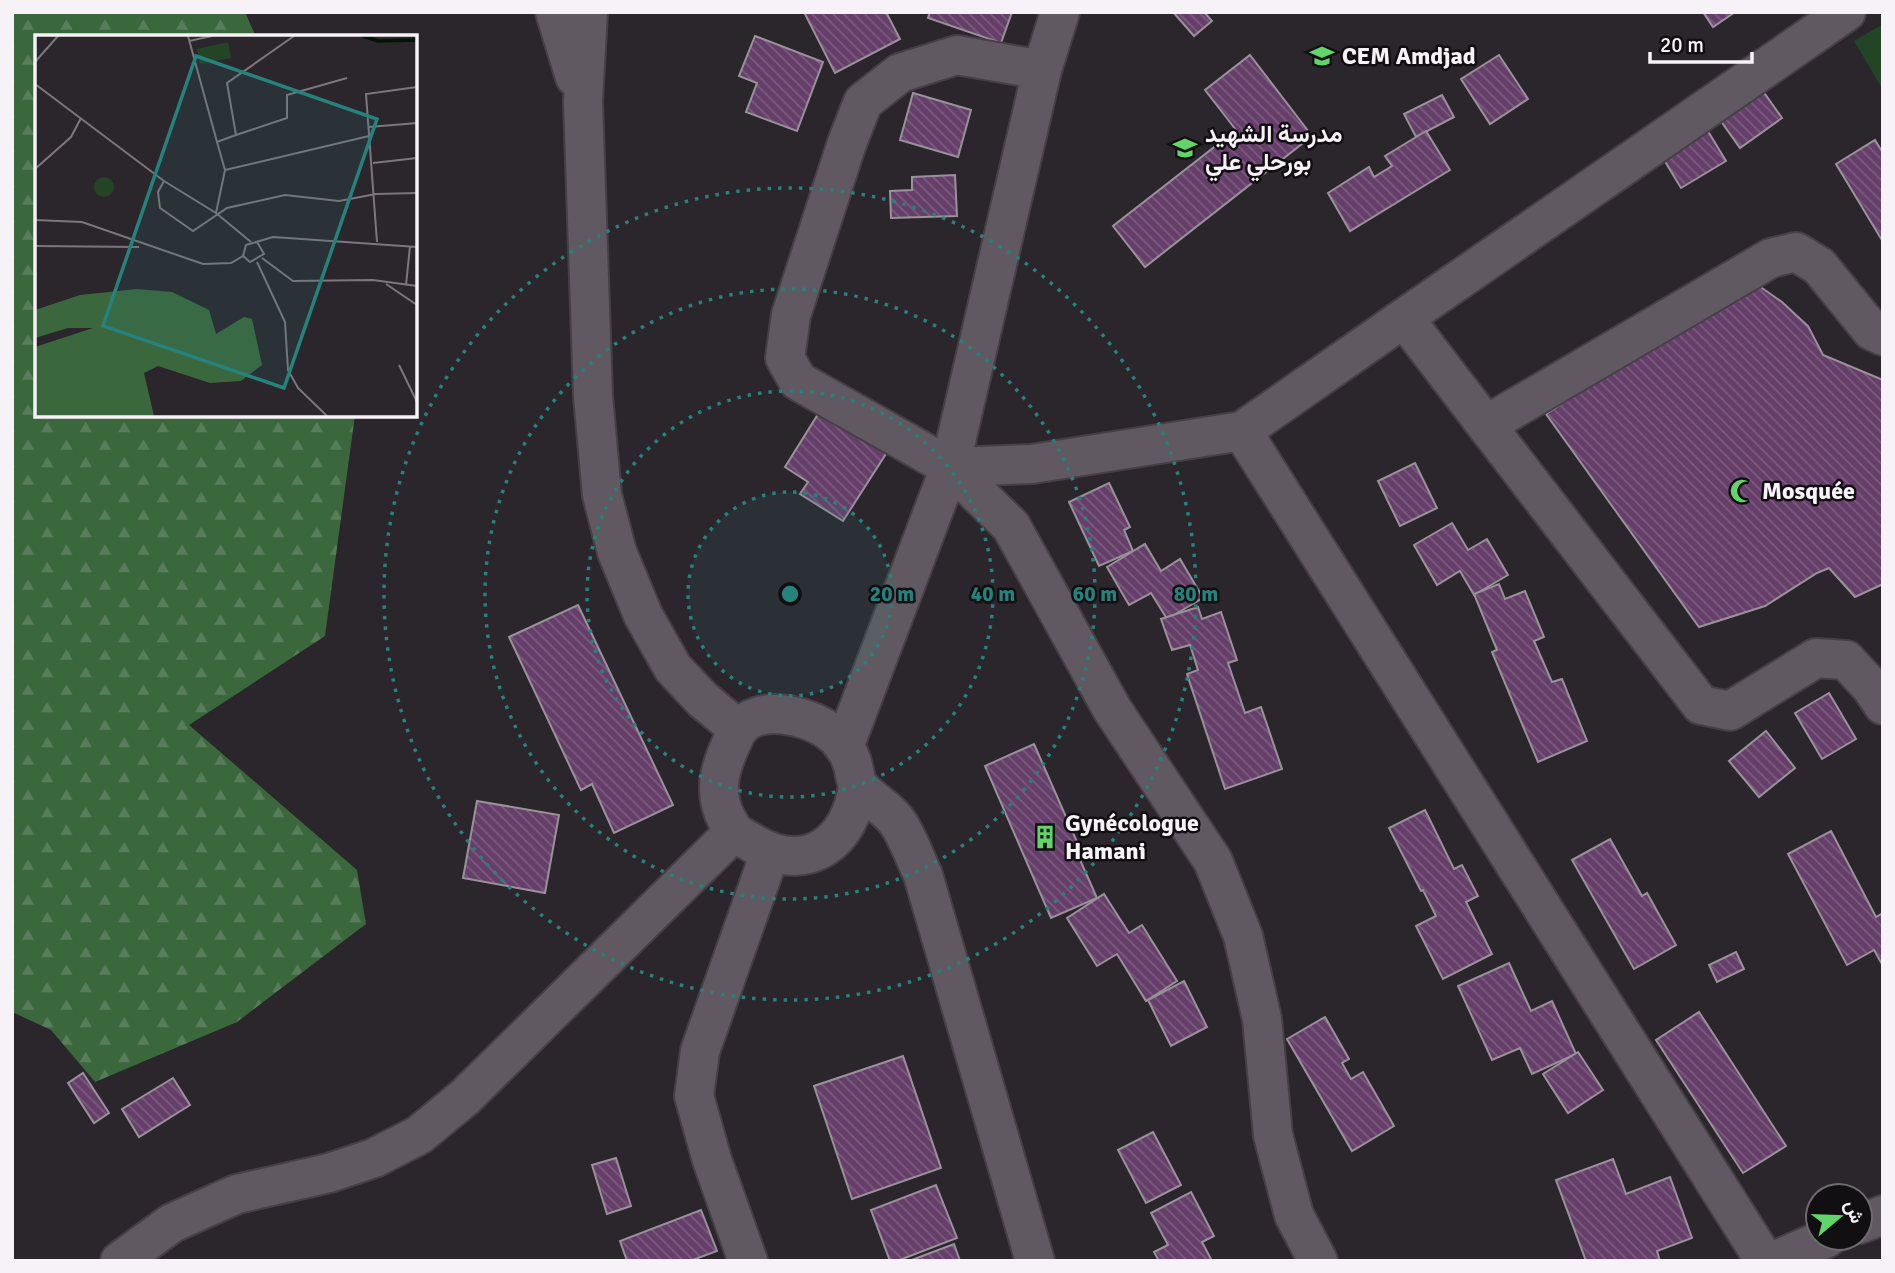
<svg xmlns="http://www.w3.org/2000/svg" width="1895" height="1273" font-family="Signika,Vazirmatn,sans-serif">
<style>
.green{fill:#234525}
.forest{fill:url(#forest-firs)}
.building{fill:url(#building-back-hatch);stroke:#9a929a;stroke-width:2}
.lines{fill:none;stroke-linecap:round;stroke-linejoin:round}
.minor-casing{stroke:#464046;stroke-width:42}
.minor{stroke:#615962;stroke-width:38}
.ring{fill:none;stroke:#26827c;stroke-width:3.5;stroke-dasharray:3.5 7}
.labels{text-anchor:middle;stroke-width:5;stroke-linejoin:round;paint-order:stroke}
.poi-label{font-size:24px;font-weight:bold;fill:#f7f2f7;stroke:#120f12;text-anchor:start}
.inset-river{fill:none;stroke:#011503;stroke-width:3.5}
.inset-road{fill:none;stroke:#7d777d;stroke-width:2}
.view{fill:#26827c;fill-opacity:0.15;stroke:#26827c;stroke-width:3.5}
.inset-edge{fill:none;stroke:#f7f2f7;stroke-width:3.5}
.centre{fill:#26827c;stroke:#120f12;stroke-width:3.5}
.ring-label{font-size:21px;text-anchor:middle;font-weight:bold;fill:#26827c;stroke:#120f12;stroke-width:5;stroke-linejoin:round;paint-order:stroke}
</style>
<defs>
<pattern id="forest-firs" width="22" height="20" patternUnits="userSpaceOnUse" patternTransform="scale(1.75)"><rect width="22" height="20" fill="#3b673d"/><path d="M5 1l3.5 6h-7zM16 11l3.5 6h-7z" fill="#587d5a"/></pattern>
<pattern id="building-back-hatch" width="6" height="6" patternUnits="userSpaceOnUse" patternTransform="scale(1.75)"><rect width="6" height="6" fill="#653f69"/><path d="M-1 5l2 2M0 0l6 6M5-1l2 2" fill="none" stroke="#7c5b7f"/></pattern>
</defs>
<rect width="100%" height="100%" fill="#2b252c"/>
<path class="green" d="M1883,24V90L1854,41Z"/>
<path class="forest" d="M12,12H245L256,37H37V415H355L325,636L189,725L357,870L366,924L237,1022L95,1082L51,1030L12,1012Z"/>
<g class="building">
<path d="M804,12H886L900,39L835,73Z"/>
<path d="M930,12H1012L1001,43L928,18Z"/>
<path d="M1173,12H1204L1212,21L1194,36Z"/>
<path d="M1703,12H1735L1713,27Z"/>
<path d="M755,36L823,62L797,131L746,112L757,83L739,76Z"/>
<path d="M1250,55L1312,136L1145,267L1113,226L1236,130L1205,90Z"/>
<path d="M1499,55L1528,99L1490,124L1461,79Z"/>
<path d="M1756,81L1782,118L1740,148L1713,110Z"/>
<path d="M913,93L971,110L958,157L900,140Z"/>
<path d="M1442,95L1454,117L1416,137L1404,114Z"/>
<path d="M1700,118L1726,161L1681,188L1655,145Z"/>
<path d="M1426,131L1450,170L1350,231L1328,193L1369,167L1374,177L1392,166L1385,156Z"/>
<path d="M1875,140L1883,153V242L1836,164Z"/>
<path d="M955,175L957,216L891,218L890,191L912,190V177Z"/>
<path d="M1752,281L1782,302L1808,326L1823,355L1883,380V584L1855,597L1829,568L1817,573L1765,606L1699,627L1546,414Z"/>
<path d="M825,403L891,446L843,521L800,494L808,482L785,467Z"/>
<path d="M1415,463L1437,508L1400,526L1378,481Z"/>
<path d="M1109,483L1130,527L1124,530L1133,551L1099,566L1069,502Z"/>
<path d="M1452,523L1468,550L1487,539L1508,575L1474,595L1460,571L1437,585L1414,545Z"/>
<path d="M1145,544L1161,571L1180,559L1203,598L1167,619L1151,593L1129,605L1107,567Z"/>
<path d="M1499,584L1505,599L1525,591L1544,637L1534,641L1552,682L1562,679L1587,741L1538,762L1492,652L1497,650L1474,594Z"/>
<path d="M578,605L673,805L614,833L592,784L581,790L509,637Z"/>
<path d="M1198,607L1202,619L1221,612L1237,660L1228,663L1245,713L1261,707L1282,769L1225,789L1187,674L1198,670L1190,645L1172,650L1161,619Z"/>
<path d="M1829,693L1856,739L1822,759L1795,713Z"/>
<path d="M1766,731L1795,768L1759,797L1729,761Z"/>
<path d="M1034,744L1081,851L1077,853L1097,898L1051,918L985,766Z"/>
<path d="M477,801L559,815L545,893L463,878Z"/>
<path d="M1425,810L1454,869L1462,865L1478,896L1466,902L1492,954L1443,979L1416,926L1436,916L1423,890L1421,891L1389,828Z"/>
<path d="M1831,831L1876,917L1883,913V966L1874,950L1847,965L1788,854Z"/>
<path d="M1610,839L1642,896L1647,893L1676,945L1634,969L1572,860Z"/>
<path d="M1104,894L1129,933L1142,925L1177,981L1146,1001L1117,954L1097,966L1067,918Z"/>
<path d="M1736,952L1744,969L1717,982L1709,965Z"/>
<path d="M1509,963L1531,1011L1552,1001L1576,1054L1532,1074L1520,1048L1492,1060L1458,986Z"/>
<path d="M1184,981L1207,1027L1171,1046L1148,1000Z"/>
<path d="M1699,1012L1786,1146L1743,1173L1656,1040Z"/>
<path d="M1325,1017L1349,1059L1342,1063L1351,1079L1363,1072L1394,1126L1352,1151L1287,1039Z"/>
<path d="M1578,1052L1603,1090L1568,1113L1543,1074Z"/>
<path d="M903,1056L941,1168L852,1199L814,1086Z"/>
<path d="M83,1073L109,1113L94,1123L68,1083Z"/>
<path d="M173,1078L190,1105L139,1137L122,1109Z"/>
<path d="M1153,1132L1181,1185L1146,1203L1118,1150Z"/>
<path d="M616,1158L631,1206L607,1214L592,1165Z"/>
<path d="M1613,1159L1626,1194L1670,1177L1692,1238L1657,1251L1660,1261H1586L1556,1180Z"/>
<path d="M936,1185L957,1238L897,1261H890L871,1210Z"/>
<path d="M1191,1192L1214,1236L1202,1242L1212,1261H1159L1154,1252L1168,1245L1151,1213Z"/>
<path d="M701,1210L717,1251L690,1261H627L620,1241Z"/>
<path d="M954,1244L960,1261H909Z"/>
</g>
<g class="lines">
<g class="minor-casing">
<g id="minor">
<path d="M555,12L575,77"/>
<path d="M588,12L583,101L593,396L602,495L617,552L643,615L673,668L702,699L738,729"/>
<path d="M1060,12L1042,70L950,467L1032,464L1242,431L1404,318"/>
<path d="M1846,12L1404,318L1486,425L1771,258L1796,252L1819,266L1872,331L1883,336"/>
<path d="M1042,70L957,55L900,73L863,102L847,143L791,315L785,358L798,381L950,467L1011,526L1112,709L1213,861L1243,936L1262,1019L1273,1135L1294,1215L1318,1261"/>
<path d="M1486,425L1701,705L1730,711L1816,658L1846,660L1871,687L1883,705"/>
<path d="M1242,431L1765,1261"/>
<path d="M844,747L950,467"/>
<path d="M858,785C851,842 808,875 754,844C748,840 741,837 736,833C732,830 730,824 727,820C713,794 719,770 731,744C733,740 735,734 738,730C757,703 808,715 830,732C841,740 850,753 853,766C855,773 855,781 859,786C870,800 888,808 898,823C908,838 915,858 923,875L1035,1261"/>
<path d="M1860,1224L1883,1215"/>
<path d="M120,1261L172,1223L237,1194L329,1173L374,1158L419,1135L465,1097L734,832"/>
<path d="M748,1261L712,1160L694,1096L700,1051L770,853"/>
<path d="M1774,1261L1827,1238"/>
</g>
</g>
<use href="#minor" class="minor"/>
</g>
<circle cx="790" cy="594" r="102" fill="#26827c" fill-opacity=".12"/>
<g class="ring">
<circle cx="790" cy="594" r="102"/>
<circle cx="790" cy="594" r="203"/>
<circle cx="790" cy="594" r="305"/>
<circle cx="790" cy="594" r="406"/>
</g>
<defs>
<g id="school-bare" transform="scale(1.89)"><path d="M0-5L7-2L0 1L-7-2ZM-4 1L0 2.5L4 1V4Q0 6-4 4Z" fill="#61d46a" stroke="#120f12" stroke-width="2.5" paint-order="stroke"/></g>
<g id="mosque-bare" transform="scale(1.89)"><path d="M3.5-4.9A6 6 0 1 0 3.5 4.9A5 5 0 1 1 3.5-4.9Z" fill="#61d46a" stroke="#120f12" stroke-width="2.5" paint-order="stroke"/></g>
<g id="building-bare" transform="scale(1.89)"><path d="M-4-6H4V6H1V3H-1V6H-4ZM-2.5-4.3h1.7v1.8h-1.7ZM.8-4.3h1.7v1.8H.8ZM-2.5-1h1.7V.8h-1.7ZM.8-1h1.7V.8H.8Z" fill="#61d46a" stroke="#120f12" stroke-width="2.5" paint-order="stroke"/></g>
</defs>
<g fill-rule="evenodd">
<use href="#school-bare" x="1322" y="56"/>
<use href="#school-bare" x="1185" y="148"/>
<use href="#mosque-bare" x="1742" y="491"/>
<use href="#building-bare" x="1045" y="837"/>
</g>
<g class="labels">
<g class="poi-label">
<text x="1342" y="64">CEM Amdjad</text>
<text x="1205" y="142">مدرسة الشهيد<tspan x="1205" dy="28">بورحلي علي</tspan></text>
<text x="1762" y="499">Mosquée</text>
<text x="1065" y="831">Gynécologue<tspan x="1065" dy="28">Hamani</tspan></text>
</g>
</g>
<g transform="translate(35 35)">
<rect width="382" height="382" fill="#2b252c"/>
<path d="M193,7L196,23L165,29L162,14ZM59 152a10 10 0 1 1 20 0a10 10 0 1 1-20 0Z" fill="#234525"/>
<path d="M102,254L137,257L174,275L181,299L209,282L217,284L227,330L206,346L175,348L123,331L109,338L119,381H0V312L58,293H33L0,303V275L45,260Z" fill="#3b673d"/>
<path class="inset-river" d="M328,1L343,6L382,5"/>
<path class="inset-road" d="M153,1L182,107L201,100L192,48L259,1M154,6L177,1M0,27L23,1M0,49L129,146L181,178L190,135L182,107M334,92L382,88M201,100L252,83V60L312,43M338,128L382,123M0,134L36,102L46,83M190,135L334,101M129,146L123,157L125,173L158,196L192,173L250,160L304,166L341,159L382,158M181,178L216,207M0,185L47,187L168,229L196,228L208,221M222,207L229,219L215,227L208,221L211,210L238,202L382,212M342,207L331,59L382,52M0,211L104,212M227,223L258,246L338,245L382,251M222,227L250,287L253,335L263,353L292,381M351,249L382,270M371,250L375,211M364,330L382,367"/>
<path class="view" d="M161,21L342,84L249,353L68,291Z"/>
<rect width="382" height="382" class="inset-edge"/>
</g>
<circle cx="790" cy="594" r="10" class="centre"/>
<g class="ring-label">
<text x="892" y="601">20 m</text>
<text x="993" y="601">40 m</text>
<text x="1095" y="601">60 m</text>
<text x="1196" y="601">80 m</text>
</g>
<rect width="1895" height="1273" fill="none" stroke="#f7f2f7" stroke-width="28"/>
<g transform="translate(1839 1217) rotate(71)"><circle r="33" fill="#120f12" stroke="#6e6a6e" stroke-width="2"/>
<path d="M0-5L12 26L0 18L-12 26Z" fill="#61d46a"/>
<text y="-10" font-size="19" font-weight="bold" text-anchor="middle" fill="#f7f2f7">ش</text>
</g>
<path d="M1650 52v10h102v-10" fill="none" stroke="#f7f2f7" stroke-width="3.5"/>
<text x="1660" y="52" font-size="21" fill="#f7f2f7" stroke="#120f12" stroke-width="5" paint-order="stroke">20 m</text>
</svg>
